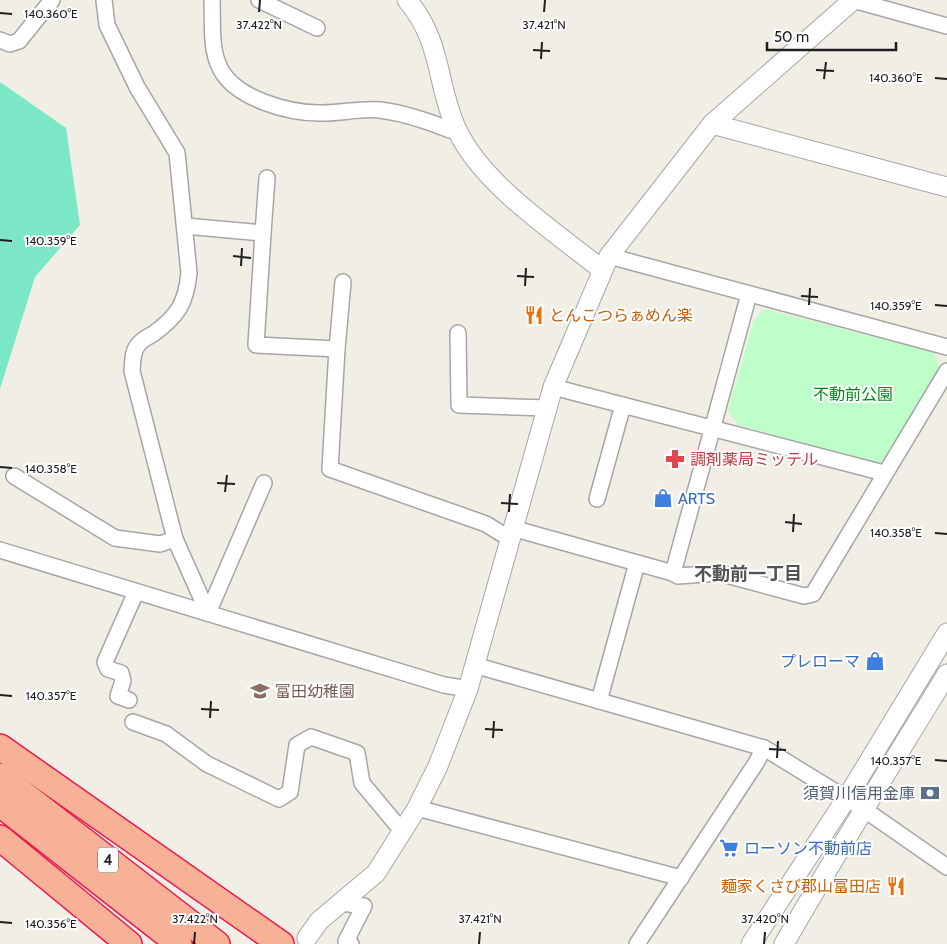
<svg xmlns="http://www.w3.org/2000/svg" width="947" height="944" font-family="Cabin,'Noto Sans JP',sans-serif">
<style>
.park{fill:#befec9}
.pitch{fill:#7ce7c6}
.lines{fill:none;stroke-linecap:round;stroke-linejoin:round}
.minor-casing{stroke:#a6a6a6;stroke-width:18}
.tertiary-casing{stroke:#a6a6a6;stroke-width:21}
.trunk-casing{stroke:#ec154e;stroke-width:28}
.minor{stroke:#fff;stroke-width:15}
.tertiary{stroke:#fff;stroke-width:19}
.trunk{stroke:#f7b196;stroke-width:25}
.ticks{fill:none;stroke:#1f1f1f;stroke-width:2}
.labels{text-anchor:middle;stroke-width:4;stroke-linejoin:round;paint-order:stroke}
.shield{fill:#fff;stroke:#626262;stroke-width:1}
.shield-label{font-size:15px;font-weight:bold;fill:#1f1f1f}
.food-label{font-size:16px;fill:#c56008;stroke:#fff;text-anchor:start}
.park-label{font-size:16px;fill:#018a18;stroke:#fff}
.health-label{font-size:16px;fill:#be3a42;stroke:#fff;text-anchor:start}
.shop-label{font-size:16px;fill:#366cbe;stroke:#fff;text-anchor:start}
.education-label{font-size:16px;fill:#785e54;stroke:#fff;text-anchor:start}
.service-label{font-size:16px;fill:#4e5e75;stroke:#fff;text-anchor:end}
.neighbourhood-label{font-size:18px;font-weight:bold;fill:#525252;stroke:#fff}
.ticks-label{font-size:12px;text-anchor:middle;fill:#1f1f1f;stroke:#fff;stroke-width:4;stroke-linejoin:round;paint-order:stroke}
</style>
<rect width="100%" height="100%" fill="#f1eee5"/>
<path class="park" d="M764,309L934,352L939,368L886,459L878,464L738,425L728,410L754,320Z"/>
<path class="pitch" d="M0,82L66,128L80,225L35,277L0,389Z"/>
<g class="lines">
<g class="minor-casing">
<g id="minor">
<path d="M104,0L107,25L137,87L177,153L189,273C186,303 178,316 153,334C148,337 141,340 138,345C132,352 133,362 132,371L175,539L208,613"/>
<path d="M212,0C213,21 210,49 220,68C235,99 291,114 323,113C343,113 361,108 380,110C403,113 428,121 450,130L457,129"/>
<path d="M259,0L317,28"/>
<path d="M853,0L947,26"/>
<path d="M0,40L10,44L19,41L52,0"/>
<path d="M185,226L263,233L256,345L337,349L330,469L486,524L510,539"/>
<path d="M263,233L267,178"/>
<path d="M609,256L947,347"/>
<path d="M458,333L459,405L546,408"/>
<path d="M337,349L343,282"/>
<path d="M553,387L884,473"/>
<path d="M14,476L115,538L160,544L175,539"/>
<path d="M597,499L623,405"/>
<path d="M512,528L673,573L749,294"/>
<path d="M0,550L444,685L468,689"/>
<path d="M673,573L678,576L719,573L804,596L813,594L947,371"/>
<path d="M208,613L264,483"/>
<path d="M474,665L764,748L865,810L947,867"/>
<path d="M129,700L118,696L123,681L121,673L108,669L105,662L136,592"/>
<path d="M599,701L637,563"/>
<path d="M133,722L166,734L207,764L279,799L290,792L297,745L311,737L357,753L362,783L402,831"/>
<path d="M417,808L681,878"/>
<path d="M342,903L364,906L346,941L351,944"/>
<path d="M637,944L756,763L764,748"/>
</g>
</g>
<g class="tertiary-casing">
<g id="tertiary">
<path d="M407,0C443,42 436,85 457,130C483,185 554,231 601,269"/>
<path d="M712,124L947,187"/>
<path d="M307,938L319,921L376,873L417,808L438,766L468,689L553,387L609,256L712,124L853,0"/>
<path d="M751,944L846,799L947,633"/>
<path d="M784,944C836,853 892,764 947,674"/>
</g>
</g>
<g class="trunk-casing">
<g id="trunk">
<path d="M0,747L281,944"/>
<path d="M0,776L217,944"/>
<path d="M0,804L179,944"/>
<path d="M0,838L129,944"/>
</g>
</g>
<use href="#minor" class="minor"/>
<use href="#tertiary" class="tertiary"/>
<use href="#trunk" class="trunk"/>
</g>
<path class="ticks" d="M259,12L260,0M544,12L545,0M0,13L12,14M533,50L550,51M541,59L542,42M816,70L834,71M935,78L947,79M824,79L826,62M0,240L12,241M233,256L251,258M241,266L242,248M517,276L534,277M525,286L526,268M801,296L818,297M809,305L810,288M935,305L947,306M0,467L12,468M217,483L235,484M225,492L227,475M501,503L518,504M509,512L510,494M785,522L802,524M793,532L794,514M935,533L947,534M0,695L12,696M201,709L219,710M210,718L211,701M485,729L503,730M493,738L494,721M769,749L786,750M777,758L778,741M935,760L947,761M0,922L12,923M194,944L195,932M479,944L480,932M764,944L765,932"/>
<defs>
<g id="restaurant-bare" transform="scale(1.5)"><path d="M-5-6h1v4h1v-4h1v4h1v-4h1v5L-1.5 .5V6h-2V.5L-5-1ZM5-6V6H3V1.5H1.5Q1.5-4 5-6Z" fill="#e8710a" stroke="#fff" stroke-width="2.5" paint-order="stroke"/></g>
<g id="pharmacy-bare" transform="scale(1.5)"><path d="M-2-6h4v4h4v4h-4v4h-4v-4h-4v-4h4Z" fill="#e0444e" stroke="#fff" stroke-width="2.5" paint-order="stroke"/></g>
<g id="shop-bare" transform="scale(1.5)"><path d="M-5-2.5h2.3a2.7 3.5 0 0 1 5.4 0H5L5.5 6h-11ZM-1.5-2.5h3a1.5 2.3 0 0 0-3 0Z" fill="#3f7fe0" stroke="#fff" stroke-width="2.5" paint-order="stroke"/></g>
<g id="school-bare" transform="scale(1.5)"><path d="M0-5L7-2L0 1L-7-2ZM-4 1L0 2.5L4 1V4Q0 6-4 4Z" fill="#8d6e63" stroke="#fff" stroke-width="2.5" paint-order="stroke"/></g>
<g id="bank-bare" transform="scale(1.5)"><path d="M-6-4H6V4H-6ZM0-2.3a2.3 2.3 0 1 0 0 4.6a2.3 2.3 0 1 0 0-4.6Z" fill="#5c6f8a" stroke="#fff" stroke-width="2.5" paint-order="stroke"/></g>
<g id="supermarket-bare" transform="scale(1.5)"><path d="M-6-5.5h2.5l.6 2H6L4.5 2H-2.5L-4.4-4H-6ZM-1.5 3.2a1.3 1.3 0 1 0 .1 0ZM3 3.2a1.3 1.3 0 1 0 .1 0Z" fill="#3f7fe0" stroke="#fff" stroke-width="2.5" paint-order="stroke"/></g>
</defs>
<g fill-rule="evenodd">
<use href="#restaurant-bare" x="534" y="315"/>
<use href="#pharmacy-bare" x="675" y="459"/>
<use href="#shop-bare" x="663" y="498"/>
<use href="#shop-bare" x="875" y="661"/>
<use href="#school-bare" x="260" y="691"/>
<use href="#bank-bare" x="930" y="793"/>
<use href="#supermarket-bare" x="729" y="848"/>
<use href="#restaurant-bare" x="896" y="886"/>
</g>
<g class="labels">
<rect class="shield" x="98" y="847.5" width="20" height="25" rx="4"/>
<g class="shield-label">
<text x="108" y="865">4</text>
</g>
<g class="food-label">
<text x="549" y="321">とんこつらぁめん楽</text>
<text x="881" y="892" text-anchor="end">麺家くさび郡山富田店</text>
</g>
<g class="park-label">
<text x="853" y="400">不動前公園</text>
</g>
<g class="health-label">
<text x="690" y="465">調剤薬局ミッテル</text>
</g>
<g class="shop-label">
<text x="678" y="504">ARTS</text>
<text x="860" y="667" text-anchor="end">プレローマ</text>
<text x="744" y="854">ローソン不動前店</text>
</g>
<g class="education-label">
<text x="275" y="697">富田幼稚園</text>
</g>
<g class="service-label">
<text x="915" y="799">須賀川信用金庫</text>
</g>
<g class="neighbourhood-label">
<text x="748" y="580">不動前一丁目</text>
</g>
</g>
<g class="ticks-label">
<text x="51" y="18">140.360°E</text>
<text x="259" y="29">37.422°N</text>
<text x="544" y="29">37.421°N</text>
<text x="896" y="82">140.360°E</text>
<text x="51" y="245">140.359°E</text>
<text x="896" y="310">140.359°E</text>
<text x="51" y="473">140.358°E</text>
<text x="896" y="537">140.358°E</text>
<text x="51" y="700">140.357°E</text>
<text x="896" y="765">140.357°E</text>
<text x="195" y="923">37.422°N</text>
<text x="480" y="923">37.421°N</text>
<text x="765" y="923">37.420°N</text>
<text x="51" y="928">140.356°E</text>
</g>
<path d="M767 42v8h129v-8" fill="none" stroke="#1f1f1f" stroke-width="2.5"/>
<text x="774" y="42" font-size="15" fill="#1f1f1f" stroke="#ffffff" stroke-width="4" paint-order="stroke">50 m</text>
</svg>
